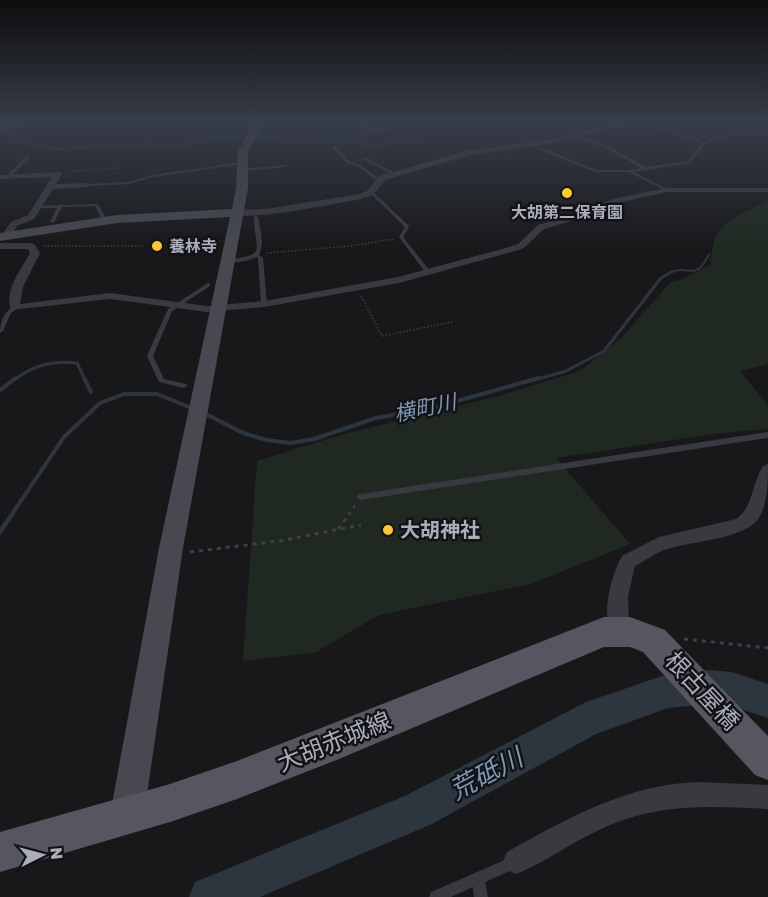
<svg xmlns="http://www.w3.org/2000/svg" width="768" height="897" font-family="'Golos Text','Noto Sans JP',sans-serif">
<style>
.green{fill:#202921}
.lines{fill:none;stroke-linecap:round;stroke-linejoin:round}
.stream-far4{stroke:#2d363f;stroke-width:1.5}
.stream-far3{stroke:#2d363f;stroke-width:2}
.stream-far2{stroke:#2d363f;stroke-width:3}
.stream-far1{stroke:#2d363f;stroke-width:4}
.stream{stroke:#2d363f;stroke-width:4.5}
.river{fill:#2d363f;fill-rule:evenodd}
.path-far2{stroke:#3f4047;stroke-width:1.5;stroke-dasharray:1.5 2;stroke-linecap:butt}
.path-far1{stroke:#3f4047;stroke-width:2;stroke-dasharray:3 4.5;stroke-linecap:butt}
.path{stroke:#3f4047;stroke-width:3;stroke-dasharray:4 5;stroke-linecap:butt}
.lane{fill:#393940;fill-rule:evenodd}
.street{fill:#393940;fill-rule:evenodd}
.secondary{fill:#474850;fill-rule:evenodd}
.primary{fill:#55565f;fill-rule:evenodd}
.poi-dot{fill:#fbc930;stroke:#131315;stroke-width:2}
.labels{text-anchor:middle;stroke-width:5;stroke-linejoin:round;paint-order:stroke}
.far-poi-label{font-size:16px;font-weight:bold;fill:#aaadbb;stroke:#131315}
.poi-label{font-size:20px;font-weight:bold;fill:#aaadbb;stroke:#131315;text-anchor:start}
.water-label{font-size:21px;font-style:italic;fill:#7f98b7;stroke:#131315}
.near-street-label{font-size:24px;fill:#aaadbb;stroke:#131315}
.near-water-label{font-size:26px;font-style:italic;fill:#7f98b7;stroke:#131315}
</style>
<rect width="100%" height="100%" fill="#18181a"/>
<path class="green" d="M768,201V364L740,371L768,405V429L713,434L556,458L630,544L531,584L379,615L316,652L243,661L257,461L344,434L499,396L580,371L621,338L671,282L681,280L711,264C711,222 735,218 768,201Z"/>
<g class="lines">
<g class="stream-far4">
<path d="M0,131L14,130L13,141L57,149L144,144L170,147L210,139L244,136"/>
<path d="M255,136H266L295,143L347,140L369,145L426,141"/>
<path d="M361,143L363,130L374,128L366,122"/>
</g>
<path class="stream-far3" d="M668,274C688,262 695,284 709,254"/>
<g class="stream-far2">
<path d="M14,380C34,365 52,360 77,363L85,380"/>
<path d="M534,380L566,371L604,351L661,278L671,272"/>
</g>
<g class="stream-far1">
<path d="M84,378L91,392"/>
<path d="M0,390L16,378"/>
<path d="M204,413L243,433L266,440L291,443L314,439L376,418L432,408L539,378"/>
<path d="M12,514L64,437L100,403L124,394H157L194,409"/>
</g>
<path class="stream" d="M0,532L13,513"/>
<path class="river" d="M710,670L731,672L768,684V718L731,706L710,704L668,708L596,734L432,824L260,897H189L195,882L405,796L586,702L668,674Z"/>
<g class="path-far2">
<path d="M521,122L538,134"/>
<path d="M68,172L119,168"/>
<path d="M44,246H143"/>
<path d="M267,253L350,246L393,239"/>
<path d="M361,296L382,336L452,322"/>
</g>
<path class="path-far1" d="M349,514L356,504"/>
<g class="path">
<path d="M338,529L350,513"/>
<path d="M190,552L279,541L361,525"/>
<path d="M684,639L768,648"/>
</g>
<g class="lane">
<path d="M638,122H643L704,142L722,135L768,132V134L723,137L705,144L690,163L634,172L667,189L668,190L666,191L629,172H595L529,145L532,144L597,170H630L641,168L606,148L575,136L578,135L608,146L646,167L688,161L702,143Z"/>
<path d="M333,146H335L349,161L359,164L381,180V182H379L357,166L347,163L333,148Z"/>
<path d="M27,156L30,157L9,178H7V176Z"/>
<path d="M364,157L395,173L396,174L393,175L363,159Z"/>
<path d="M242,162L243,164L153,177L128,184L88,186L86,185L88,184L128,182L153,175Z"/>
<path d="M286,165L287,167L242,171L240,170L242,169Z"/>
<path d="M370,191H372L409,226V227L403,237L430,271V273H426L399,237L405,227L370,193Z"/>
<path d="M61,204L63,205L98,204L107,220L103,221L95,206L62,207L54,222L52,223L50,222L57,208H38L36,207L38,206L59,205Z"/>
<path d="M254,216L258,217C260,229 265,244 259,255L263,258L267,304L264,306L261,304L258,258L257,257C247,261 234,264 224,261L227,259C271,256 253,248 254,216Z"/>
<path d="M208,283L210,284V286L172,311L153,356L164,379L186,384L187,386L184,388L159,382L147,356L168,309Z"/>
<path d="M15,306L18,308L11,313L3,331L0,333C0,321 4,311 15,306Z"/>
<path d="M768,432V438L361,500L358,499L357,497L358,495L361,494L412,486Z"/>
<path d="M514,856L519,857L520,862L519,867L485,882L488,897H474L473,887L451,897H429L431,892Z"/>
</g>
<g class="street">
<path d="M32,122H50L0,130V126Z"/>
<path d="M173,122H261V123L258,125L176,124Z"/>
<path d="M356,122H363L372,128L428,122L371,132Z"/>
<path d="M625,122H637L551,143L470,155L385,180L374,194L362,199C340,202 246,223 232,213L236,210L266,209L360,194L368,190L379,176L466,151L551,139Z"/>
<path d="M58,172L62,174L56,184L88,183L92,185L88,187L53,189L34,219L17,226L9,238H3L1,236L11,222L28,215L52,177L0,179V175Z"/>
<path d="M666,188H768V192H666L618,203L591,215L544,229L524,248L515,251L399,283L264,307L207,312L110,299L11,310C4,291 21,269 30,253L28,249H0V243H31L34,244L40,253L23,287L20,304L110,293L207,306L264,301L398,277L509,247L518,244L538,225L585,211L612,199Z"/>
<path d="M768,464C768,482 768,502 759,518C745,540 688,541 664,550C654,554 645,561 635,566L628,596L629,631L626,638L619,640L612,638C601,613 610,579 622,556L659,537L736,519C753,508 752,483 763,466Z"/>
<path d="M696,782L768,785V809C708,806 658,803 601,829C572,842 546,862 516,874L507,870L503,861L507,852C566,819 626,785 696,782Z"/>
</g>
<path class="secondary" d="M254,122H264L248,152V188L183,548L144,815L139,827L127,832L115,827L110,815L159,548L230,217L117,223L0,241V233L117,215L232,209L236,188L238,152Z"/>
<path class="primary" d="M604,617H630L665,630L768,736V780L755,775L643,652L630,647H604L339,759L237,799L170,822L0,872V832L170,784L237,761Z"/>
</g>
<linearGradient id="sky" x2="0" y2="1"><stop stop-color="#0d0d0e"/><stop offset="0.49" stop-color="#373d49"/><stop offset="1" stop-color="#373d49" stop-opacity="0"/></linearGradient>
<rect width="768" height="248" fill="url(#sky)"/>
<g class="poi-dot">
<circle cx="567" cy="193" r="6"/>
<circle cx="157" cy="246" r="6"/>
<circle cx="388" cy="530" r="6"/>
</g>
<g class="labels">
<g class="far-poi-label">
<text x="567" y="218">大胡第二保育園</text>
<text x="169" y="252" text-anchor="start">養林寺</text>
</g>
<g class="poi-label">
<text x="400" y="537">大胡神社</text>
</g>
<g class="water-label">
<text transform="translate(425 408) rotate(-12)" y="7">横町川</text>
</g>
<g class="near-street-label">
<text transform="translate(702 691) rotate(47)" y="8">根古屋橋</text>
<text transform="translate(334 742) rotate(-22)" y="8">大胡赤城線</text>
</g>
<g class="near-water-label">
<text transform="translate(486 774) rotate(-28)" y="9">荒砥川</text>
</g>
</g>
<g transform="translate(42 855) rotate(84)" stroke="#131315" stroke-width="4.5" paint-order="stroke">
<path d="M0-4.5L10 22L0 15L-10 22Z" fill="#aaadbb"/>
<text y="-9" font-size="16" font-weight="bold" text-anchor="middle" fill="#aaadbb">N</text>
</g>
</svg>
